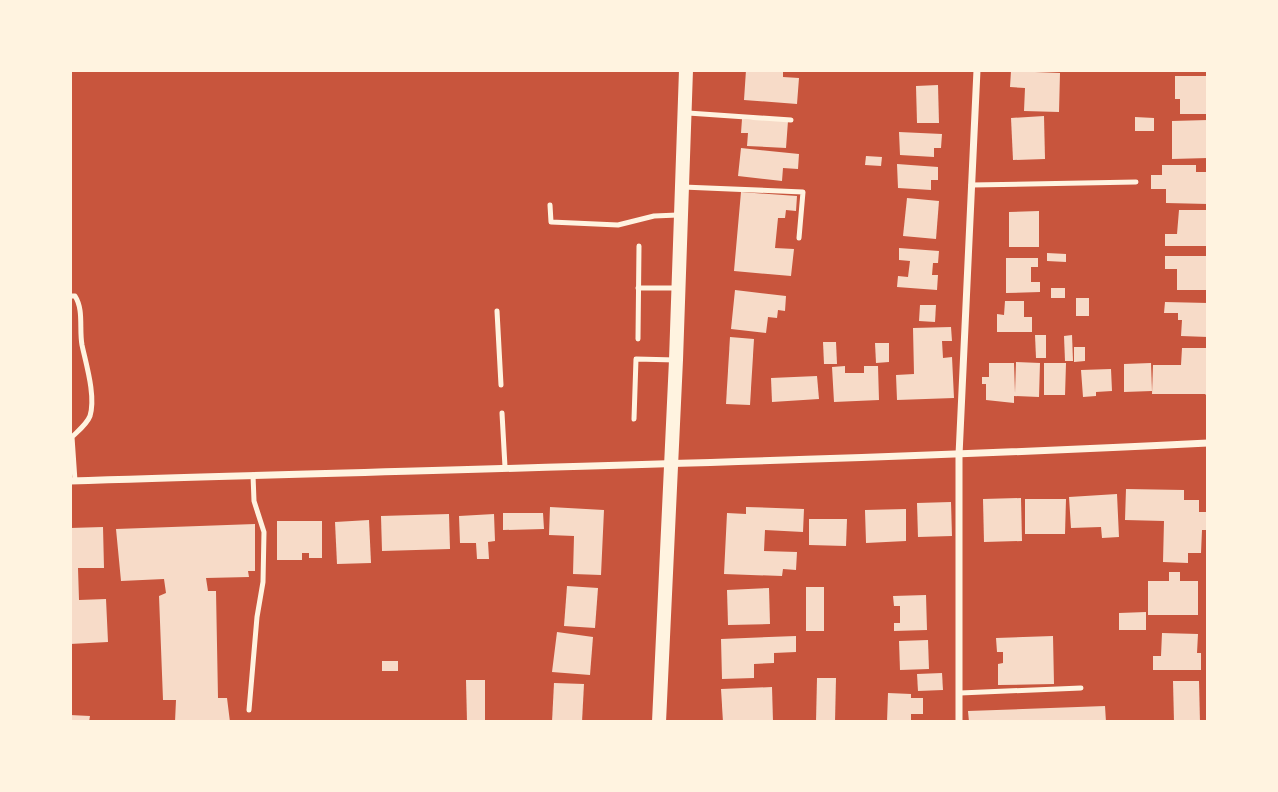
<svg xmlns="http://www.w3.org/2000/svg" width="1278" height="792" font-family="Cabin,sans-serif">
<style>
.building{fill:#f7dbc8}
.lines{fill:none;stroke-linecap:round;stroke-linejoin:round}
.service{stroke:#fff3e0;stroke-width:5}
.minor{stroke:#fff3e0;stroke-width:7}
.secondary{stroke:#fff3e0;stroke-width:14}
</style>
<rect width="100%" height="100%" fill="#c8553d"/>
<g class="building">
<path d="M746,70H783V77L799,78L797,104L744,100Z"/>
<path d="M1011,71L1060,73L1059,112L1024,111L1025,88L1010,87Z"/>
<path d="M1175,76H1208V114H1180V99H1175Z"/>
<path d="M938,85L939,123H917L916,86Z"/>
<path d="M1044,116L1045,159L1013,160L1011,118Z"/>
<path d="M1135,117L1154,118V131H1135Z"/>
<path d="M742,119L788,121L786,148L747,146L748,133H741Z"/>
<path d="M1208,120V158L1172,159V121Z"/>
<path d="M899,132L942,134L941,148H934V157L900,155Z"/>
<path d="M741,148L799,154L798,169L783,168L782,181L738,176Z"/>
<path d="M866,156L882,157L881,166L865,165Z"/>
<path d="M897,164L938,167V180H931V190L898,188Z"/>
<path d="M1162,165H1196V172H1208V204L1166,203V189H1151V175H1162Z"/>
<path d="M741,192L797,196L796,211L786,210L785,218H778L775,248L794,249L791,276L734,271Z"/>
<path d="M907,198L939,201L936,239L903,236Z"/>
<path d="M1179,210H1208V246H1165V234H1177Z"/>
<path d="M1039,211V247H1009V212Z"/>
<path d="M899,248L939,251L938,263H933L932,275H938L937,290L897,287L898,276L908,277L910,261L899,260Z"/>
<path d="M1047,253L1066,254V262L1047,261Z"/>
<path d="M1165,256H1208V290H1177V269H1165Z"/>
<path d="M1006,258H1038V267H1031V282H1040V292L1006,293Z"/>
<rect x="1051" y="288" width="14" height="10"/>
<path d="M735,290L786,296L785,311L778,310L777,318L768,317L766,333L731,329Z"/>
<rect x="1076" y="298" width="13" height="18"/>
<path d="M1005,301H1024V317H1032V332H997V314L1004,315Z"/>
<path d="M1165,302L1208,303V337L1181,336L1182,320H1178V313H1164Z"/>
<path d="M920,305H936L935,322L919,321Z"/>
<path d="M951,327L952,341H942L943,358L952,357L954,398L897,400L896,375L914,374L913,328Z"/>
<path d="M1035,335H1046V358H1036Z"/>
<path d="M1072,335L1073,361H1065L1064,336Z"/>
<path d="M730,337L754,339L750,405L726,404Z"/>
<path d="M823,342H836L837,364H824Z"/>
<path d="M875,343H889V362L876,363Z"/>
<path d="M1074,347H1085V361L1074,362Z"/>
<path d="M1182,348H1208V397L1205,394H1152L1153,365H1181Z"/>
<path d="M1016,362L1040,363L1039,397L1014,396V403L986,400V384H982V377H989V363H1014L1015,393Z"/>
<path d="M1044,363H1066L1065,395H1044Z"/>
<path d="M1151,363L1152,391L1124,392V364Z"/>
<path d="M845,366V373H864V366H878L879,400L834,402L832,367Z"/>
<path d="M1111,369L1112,391L1096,392V396L1083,397L1081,370Z"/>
<path d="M817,376L819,399L772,402L771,378Z"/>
<path d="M1126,489L1184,490V500H1199V512H1208V530H1202L1201,553H1188V563L1163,562L1164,521L1125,520Z"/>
<path d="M1117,494L1119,537L1102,538L1101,527L1071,528L1069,497Z"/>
<path d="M1021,498L1022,541L984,542L983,499Z"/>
<path d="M1025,499H1066L1065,534H1025Z"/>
<path d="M951,502L952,536L918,537L917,503Z"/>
<path d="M550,507L604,510L601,575L573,574L574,536L549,535Z"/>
<path d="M746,507L804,509L803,532L765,530L764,551L797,552L796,570L783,569L782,576L724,574L727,513L746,514Z"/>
<path d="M906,509V541L866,543L865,510Z"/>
<path d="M503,513H543L544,529L503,530Z"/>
<path d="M449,514L450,549L382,551L381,516Z"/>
<path d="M494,514L495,541L488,542L489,559H477L476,543H460L459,516Z"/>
<path d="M809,519H847L846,546L809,545Z"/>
<path d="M369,520L371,563L337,564L335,522Z"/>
<path d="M277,521H322V558H309V553H302V560H277Z"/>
<path d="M255,524V571H248L249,577L206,578L208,591H216L218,698H227L230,722H175L176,700H163L159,596L166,593L164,579L121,581L116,529Z"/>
<path d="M103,527L104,568H78L79,600L106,599L108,642L70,644V528Z"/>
<path d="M1169,572H1180V581H1198V615H1148V581H1169Z"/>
<path d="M567,586L598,588L595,628L564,626Z"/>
<rect x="806" y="587" width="18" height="44"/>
<path d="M769,588L770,624L728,625L727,590Z"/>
<path d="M926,595L927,630L894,631V623H900V606H894L893,596Z"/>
<path d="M1146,612V630H1119V613Z"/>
<path d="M557,632L593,637L590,675L552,672Z"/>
<path d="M1162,633L1198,634L1197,653H1201V670H1153V656H1161Z"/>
<path d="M796,636V652L774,653V663L754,664V678L722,679L721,639Z"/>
<path d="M1053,636L1054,684L998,685V664L1003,663V652H997L996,638Z"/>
<path d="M928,640L929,669L900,670L899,641Z"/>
<rect x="382" y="661" width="16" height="10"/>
<path d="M942,673L943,690L918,691L917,674Z"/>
<path d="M817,678H836L835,722H816Z"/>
<path d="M466,680H485V722H467Z"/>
<path d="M1173,681H1199L1200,722H1174Z"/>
<path d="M554,683L584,684L582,722H552Z"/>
<path d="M772,687L773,722H723L721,689Z"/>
<path d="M888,693L911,694V698H923V714H911V722H887Z"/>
<path d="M1105,706L1106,722H969L968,711Z"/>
<path d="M70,715L90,716L89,722H70Z"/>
</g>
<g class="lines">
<g class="service">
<path d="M688,113L791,120"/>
<path d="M971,185L1136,182"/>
<path d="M683,187L803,192L799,238"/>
<path d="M550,205L551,222L618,225L654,216L678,215"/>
<path d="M638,288H678"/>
<path d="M70,296H75C84,310 79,329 82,345C86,364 96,396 90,416C87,424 78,431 72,437L75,481"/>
<path d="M497,311L501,385"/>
<path d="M638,339L639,246"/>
<path d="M502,413L505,467"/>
<path d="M634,419L636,359L676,360"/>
<path d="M960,693L1081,688"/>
<path d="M249,710L257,617L263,582L264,532L254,501L253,475"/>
</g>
<g class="minor">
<path d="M70,481C449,469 829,462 1208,443"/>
<path d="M959,722V455L977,70"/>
</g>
<path class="secondary" d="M659,722L676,360L686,70"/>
</g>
<rect width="1278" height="792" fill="none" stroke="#fff3e0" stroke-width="144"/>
</svg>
